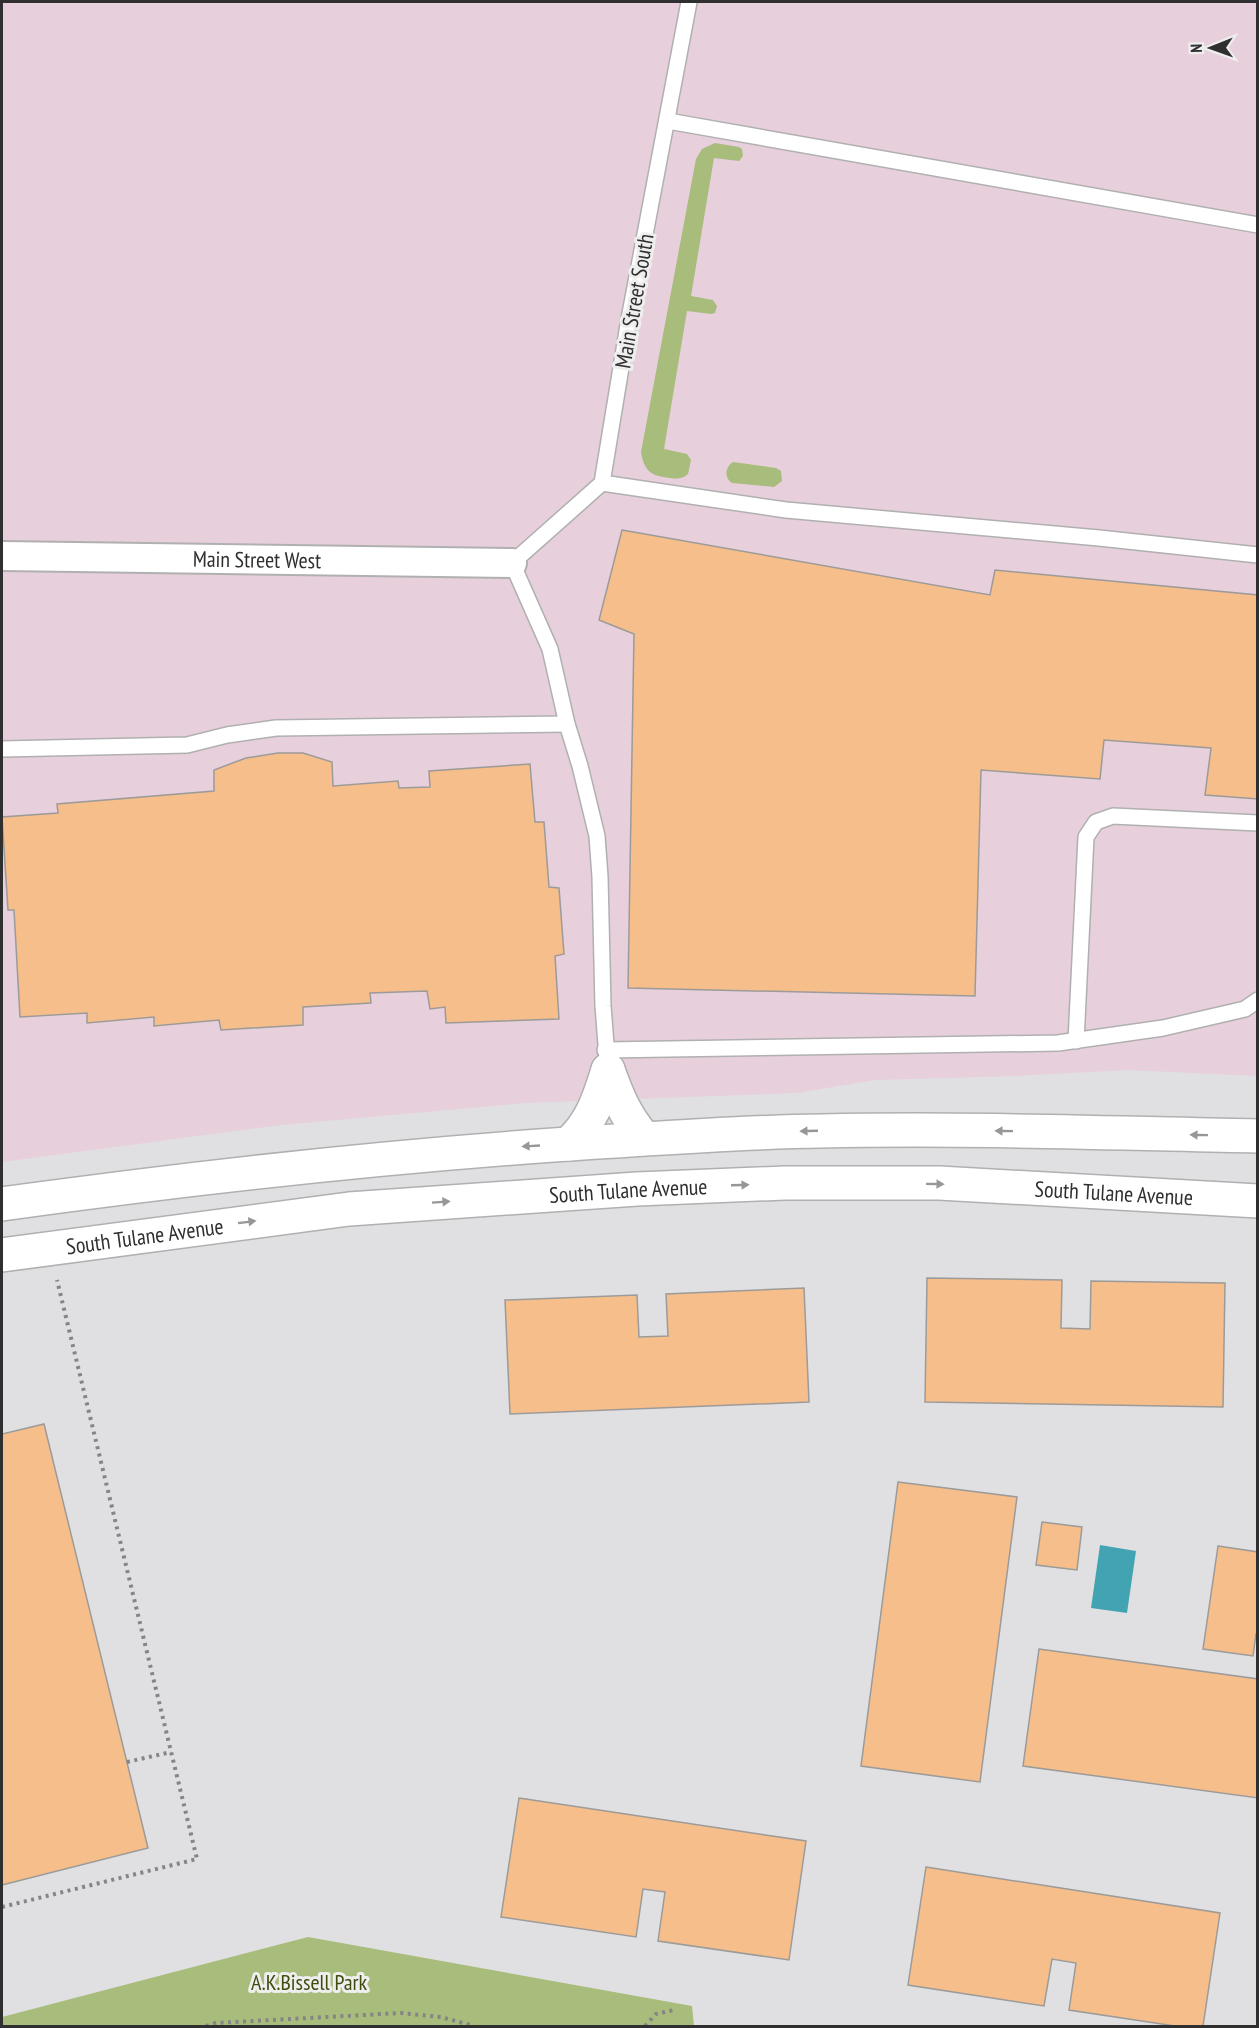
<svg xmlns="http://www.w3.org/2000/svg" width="1259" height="2028" font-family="'PT Sans Narrow',sans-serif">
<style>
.commercial{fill:#e7cfdb}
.green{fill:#a8bc7b}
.water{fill:#42a3b3}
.building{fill:#f6be8a;stroke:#9c9b99;stroke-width:1.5}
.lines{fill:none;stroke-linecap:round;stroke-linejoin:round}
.lane-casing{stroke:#b0b0b1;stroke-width:18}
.street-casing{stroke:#b0b0b1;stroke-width:32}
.secondary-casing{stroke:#b0b0b1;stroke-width:36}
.path{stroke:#858586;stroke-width:4;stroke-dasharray:3 4.5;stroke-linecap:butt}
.lane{stroke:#fff;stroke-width:15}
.street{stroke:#fff;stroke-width:28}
.secondary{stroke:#fff;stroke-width:33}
.oneway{fill:#979798}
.labels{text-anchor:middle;stroke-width:6;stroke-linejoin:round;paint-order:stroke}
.street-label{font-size:22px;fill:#2f2f30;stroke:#eeeeef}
.park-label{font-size:22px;fill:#3e4d0d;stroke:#eeeeef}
</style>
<rect width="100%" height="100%" fill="#e0e0e2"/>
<path class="commercial" d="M2,2H1257V1076L1127,1070L1016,1076L875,1080L797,1093L526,1103L281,1125L2,1162Z"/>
<g class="green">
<path d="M715,143L739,147L742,149L743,156L739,161L714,158L691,296L713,300L717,306L715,313L711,314L687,311L664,449L687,454L691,460L688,474C682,479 678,479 670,478C651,476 644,471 641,452L696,159L702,149Z"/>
<path d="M733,462L776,468L781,471L782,481L774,487L732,483C724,478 725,467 733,462Z"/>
<path d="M308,1937L692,2006L694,2026H2V2017Z"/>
</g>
<path class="water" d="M1100,1545L1136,1551L1127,1613L1091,1608Z"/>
<g class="building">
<path d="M622,530L990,595L995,570L1258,595V799L1205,795L1211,748L1104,740L1100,779L981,770L975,996L628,988L634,634L599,620Z"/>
<path d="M278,753H303L332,762L333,786L398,781L399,788L430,787L429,771L530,764L535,822H544L549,887L559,888L564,954L555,956L559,1019L446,1023L445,1007L430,1009L427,991L370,993L371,1003L303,1007V1025L221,1030L219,1020L154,1026V1017L87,1023V1013L20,1017L14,910H8L2,817L58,813L57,804L214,791V770L246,758Z"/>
<path d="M927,1278L1062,1280L1061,1328L1090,1329L1091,1281L1225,1283L1223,1407L925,1402Z"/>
<path d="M804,1288L809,1402L510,1414L505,1300L637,1295L639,1337L668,1336L666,1294Z"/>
<path d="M44,1424L148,1848L2,1885V1434Z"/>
<path d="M898,1482L1017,1497L980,1782L861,1766Z"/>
<path d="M1042,1522L1082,1527L1077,1570L1036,1565Z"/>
<path d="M1218,1546L1258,1552V1635L1256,1634L1253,1656L1203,1649Z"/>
<path d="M1039,1649L1258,1679V1798L1023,1766Z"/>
<path d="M519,1798L806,1841L789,1960L658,1941L665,1892L643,1889L636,1937L501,1917Z"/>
<path d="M926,1867L1220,1913L1203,2026H1175L1069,2010L1076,1963L1052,1959L1044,2006L908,1985Z"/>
</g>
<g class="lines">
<g class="lane-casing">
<g id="lane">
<path d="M668,121L1258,225"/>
<path d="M602,483L786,510L1099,538L1258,555"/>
<path d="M2,749L187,745L227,735L276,728L567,724"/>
<path d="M1076,1041L1086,837L1096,822L1113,816L1258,823"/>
<path d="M605,1050L1058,1043L1163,1028L1245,1009L1258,1000"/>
<path d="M608,1070L603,1006L600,877L597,836L580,766L567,724L550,649L512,563L602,483L629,319L689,2"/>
</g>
</g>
<g class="street-casing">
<g id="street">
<path id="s1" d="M2,556L512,563"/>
</g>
</g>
<g class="secondary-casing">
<g id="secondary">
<path d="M608,1070C618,1098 625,1115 644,1138"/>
<path d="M568,1144C591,1124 599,1099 608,1070"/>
<path d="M2,1204C190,1178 378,1157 568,1144C652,1139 736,1132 821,1131C966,1128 1112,1133 1258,1136"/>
<path id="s2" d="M2,1255L349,1209L637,1189L785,1183H939L1258,1201"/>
</g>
</g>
<g class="path">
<path d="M127,1762L171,1752"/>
<path d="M2,1907L197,1859L57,1280"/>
<path d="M206,2026L216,2023L401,2013L441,2017L474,2026"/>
<path d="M645,2026L656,2014L674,2010"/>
</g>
<use href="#lane" class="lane"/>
<use href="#street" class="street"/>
<use href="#secondary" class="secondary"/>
</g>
<defs><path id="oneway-solid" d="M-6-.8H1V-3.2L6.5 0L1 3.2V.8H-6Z" transform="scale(1.5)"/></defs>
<g class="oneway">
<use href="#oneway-solid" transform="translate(809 1131) rotate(178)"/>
<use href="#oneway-solid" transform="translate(1004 1131) rotate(-179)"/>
<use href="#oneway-solid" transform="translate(1199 1135) rotate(-179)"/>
<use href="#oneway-solid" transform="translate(531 1146) rotate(177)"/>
<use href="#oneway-solid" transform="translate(935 1184) rotate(1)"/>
<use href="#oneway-solid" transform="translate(740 1185) rotate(-2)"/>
<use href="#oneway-solid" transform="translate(441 1202) rotate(-4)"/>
<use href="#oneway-solid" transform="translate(247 1222) rotate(-7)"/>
</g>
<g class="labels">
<g class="street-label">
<text transform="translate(634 301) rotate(-80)" y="8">Main Street South</text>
<text dy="8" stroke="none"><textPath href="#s1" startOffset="255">Main Street West</textPath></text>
<text dy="8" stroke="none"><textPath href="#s2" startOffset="630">South Tulane Avenue</textPath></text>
<text dy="8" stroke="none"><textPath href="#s2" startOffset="1116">South Tulane Avenue</textPath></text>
<text dy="8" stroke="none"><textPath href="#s2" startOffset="144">South Tulane Avenue</textPath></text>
</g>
<g class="park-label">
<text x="309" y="1990">A.K.Bissell Park</text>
</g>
</g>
<rect width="1259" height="2028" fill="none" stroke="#2f2f30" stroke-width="6"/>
<g transform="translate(1211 48) rotate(269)" stroke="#eeeeef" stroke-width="4.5" paint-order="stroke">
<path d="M0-4.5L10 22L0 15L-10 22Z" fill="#2f2f30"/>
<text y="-9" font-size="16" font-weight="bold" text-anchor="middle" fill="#2f2f30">N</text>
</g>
</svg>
